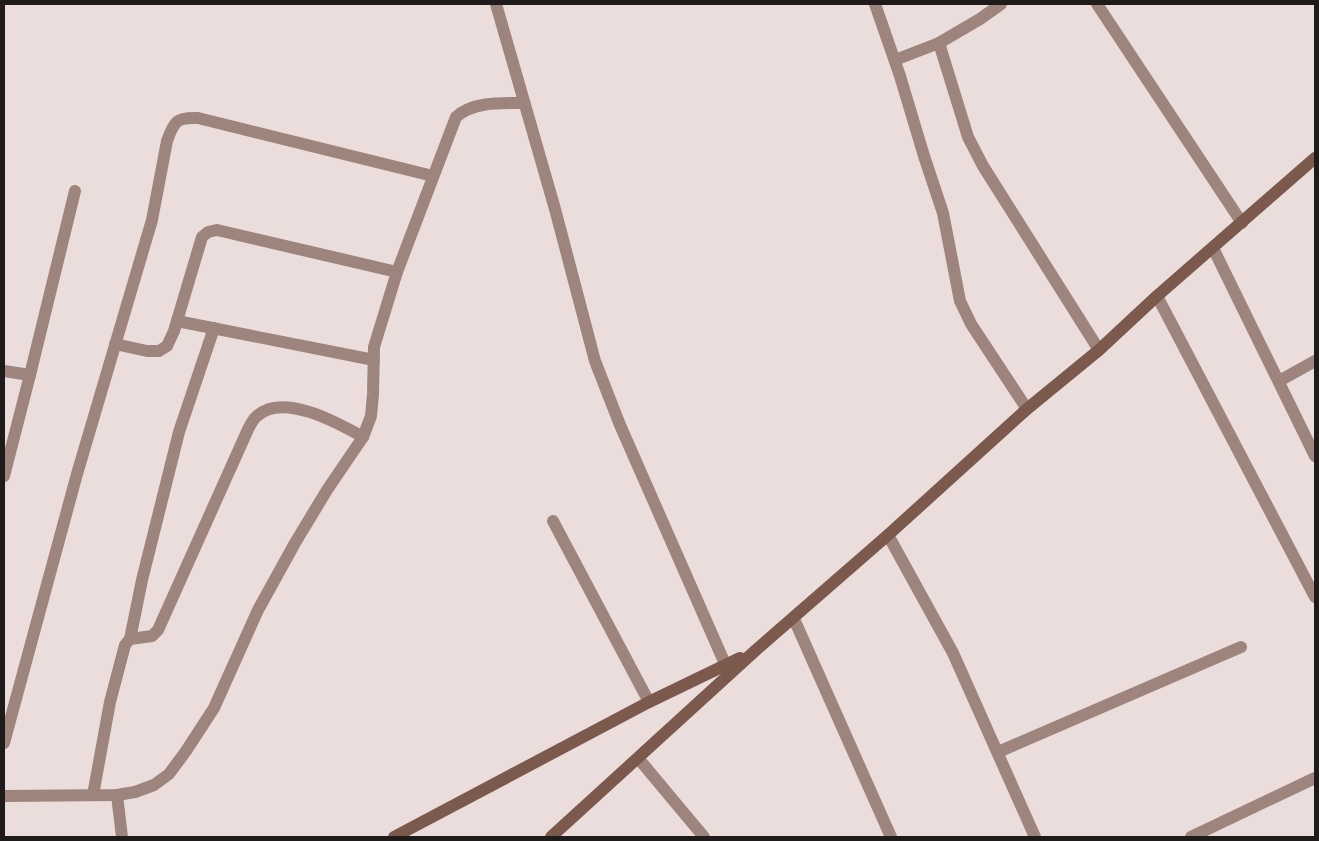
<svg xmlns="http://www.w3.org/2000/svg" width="1319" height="841" font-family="'Titillium Web',sans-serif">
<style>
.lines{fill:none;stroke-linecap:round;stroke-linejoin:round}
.street{stroke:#9d857d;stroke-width:12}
.secondary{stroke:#7b5a4d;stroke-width:12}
</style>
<rect width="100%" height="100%" fill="#ecdddd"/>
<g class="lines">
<g class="street">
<path d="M496,4L555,209L595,361L620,425L726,666"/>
<path d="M875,4L900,76L924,156L943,213L960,301L971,324L1027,409"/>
<path d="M1097,4L1242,223"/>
<path d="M939,43L968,137L983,166L1099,350"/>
<path d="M895,60L939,43L980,19L1001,4"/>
<path d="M1213,248L1315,456"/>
<path d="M1157,296L1315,597"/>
<path d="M177,321L374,360"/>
<path d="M115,344L147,351H159L167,346L174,331L202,237L208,232L217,230L397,272"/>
<path d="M4,371L30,375"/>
<path d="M1279,381L1315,361"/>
<path d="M4,476L30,375L75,191"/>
<path d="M553,521L649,702"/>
<path d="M888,535L953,653L1035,837"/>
<path d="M794,619L891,837"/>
<path d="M130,639L142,580L179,432L214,328"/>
<path d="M4,743L77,474L152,220L167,141C174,121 177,117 198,118L433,176"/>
<path d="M998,752L1241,647"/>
<path d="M638,758L704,837"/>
<path d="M93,795L110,702L125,645L130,639L152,636L158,630L245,436C248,429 252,420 257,416C283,392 338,423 363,437"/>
<path d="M117,795L122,837"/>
<path d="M4,796L117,795L135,792L154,785L169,774L186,751L214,708L258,610L295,543L327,490L363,437L371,416L373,394L374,347L397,272L456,117C474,101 502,103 524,103"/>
<path d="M1191,837L1315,778"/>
</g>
<g class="secondary">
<path d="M394,837L649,702L740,658"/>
<path d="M551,837L756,650L888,535L1027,409L1099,350L1157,296L1315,158"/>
</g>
</g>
<rect width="1319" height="841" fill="none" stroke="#201b1b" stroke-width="10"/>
</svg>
